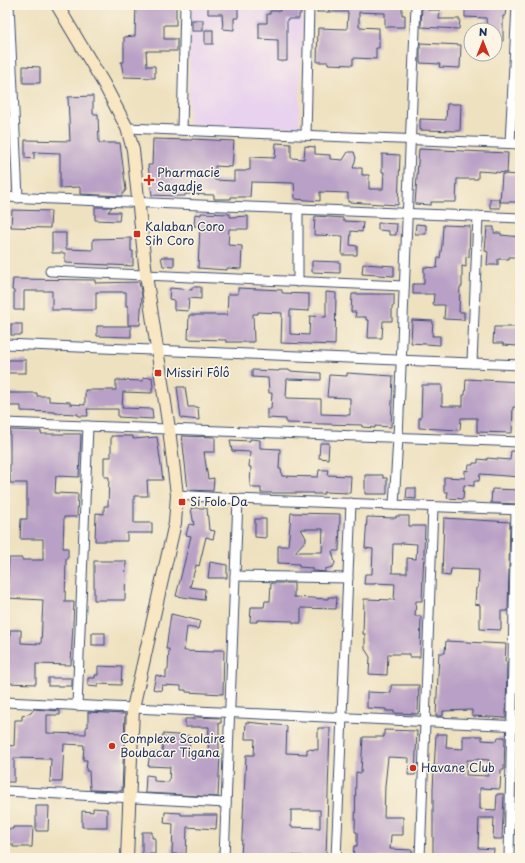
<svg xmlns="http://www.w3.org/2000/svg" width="525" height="863" font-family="'Playpen Sans',sans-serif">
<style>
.built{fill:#e8d2ef}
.building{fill:#b9a0c6;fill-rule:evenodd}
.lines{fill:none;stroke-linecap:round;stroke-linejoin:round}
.street-casing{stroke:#3b4a6d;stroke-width:11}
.secondary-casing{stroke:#3b4a6d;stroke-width:14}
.street{stroke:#fff;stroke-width:9}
.secondary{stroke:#f9e7c3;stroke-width:12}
.poi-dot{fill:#c8321e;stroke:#fcf5e5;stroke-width:1.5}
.labels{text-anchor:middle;stroke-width:3;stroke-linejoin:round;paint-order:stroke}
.poi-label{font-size:12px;fill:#1b2f5e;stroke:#fcf5e5;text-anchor:start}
</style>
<rect width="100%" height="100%" fill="#fcf5e5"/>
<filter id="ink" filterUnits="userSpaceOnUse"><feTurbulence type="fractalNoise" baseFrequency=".025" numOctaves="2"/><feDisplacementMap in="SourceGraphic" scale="8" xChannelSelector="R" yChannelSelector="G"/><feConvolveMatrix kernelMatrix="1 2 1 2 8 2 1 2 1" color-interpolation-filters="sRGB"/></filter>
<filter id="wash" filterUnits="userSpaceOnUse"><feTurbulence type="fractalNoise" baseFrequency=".012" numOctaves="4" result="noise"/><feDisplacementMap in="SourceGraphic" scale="16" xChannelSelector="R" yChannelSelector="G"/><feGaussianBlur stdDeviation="0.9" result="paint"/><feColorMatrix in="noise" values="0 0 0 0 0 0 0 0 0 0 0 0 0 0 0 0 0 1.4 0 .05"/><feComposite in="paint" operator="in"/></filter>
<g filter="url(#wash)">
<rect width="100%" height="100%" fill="#eee1bf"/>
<path class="built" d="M191,5H303L299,127L188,124Z"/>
<g id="blocks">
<g class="building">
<path d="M136,5H176V25H164V39H177V51H146L147,66H155V78L124,77L121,62H124V37L135,36Z"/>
<path d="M208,5H238V18H234V30L223,29L222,14H208Z"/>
<path d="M280,5H301V14H299V19H287V61H278V40L259,39V23H267V14H270V11H280Z"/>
<rect x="317" y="5" width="12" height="7"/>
<path d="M330,5H402V15H405V27H385V13L359,12V27L379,28V48H376V59L353,58V65L328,64V62H317L318,28L347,29L348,12H330Z"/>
<path d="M422,5H429L428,10H440L439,19H460L459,29L421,27Z"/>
<path d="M465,5L506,7L505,16H503V41H495V30H487L486,18L465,17Z"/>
<rect x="192" y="20" width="11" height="11"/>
<rect x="205" y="30" width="8" height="14"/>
<path d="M420,43L461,45L460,68L439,67L440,64L420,63Z"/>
<path d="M23,66L40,67V83H23Z"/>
<path d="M93,96V114H98L99,143H120L126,190L121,196L80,194V187L60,188V153L34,152V159L25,158V140L70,141L68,97Z"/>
<path d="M447,104H461L460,131L420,130V119L446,120Z"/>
<path d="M153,139L192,140V139L234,141L232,167L215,166V180L234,181V171H246L247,170H250V157L275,158L276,143L291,144V158L304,159L305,146L315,147V154L330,155V159L343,160L348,152H354L356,158L353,168H362V175H369V189H383L384,172H382V154L400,155L398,205L348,202V193L320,192V201L295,199L294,183L251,182L250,197H231V199H214V195L185,194V196H177L152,195L148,165H152Z"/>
<path d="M419,149L508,153L507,173L478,171V179H457L456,202H431V205L415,204Z"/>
<path d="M502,174L520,175V202H500Z"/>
<rect x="490" y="199" width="10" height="9"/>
<path d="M95,207H112L108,212H120L119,221L95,220Z"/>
<path d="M12,210L51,211L50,228L11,227Z"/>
<path d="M201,213L230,214V217L248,216V229H229L228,245L242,246L241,269L227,268V270L198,268L200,226H194L195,214L201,215Z"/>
<path d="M315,216L343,218V221L363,222L362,232L351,231L350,245L357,246V255H342L343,236L314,235Z"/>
<path d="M378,223L397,224L396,235H389V231L378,230Z"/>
<path d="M416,224L426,225V234H415Z"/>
<path d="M443,225L470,226L469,257L466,256V267L462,266V287H460L459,312H464V320L444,319L445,305H433L434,294H413V284H424V267L437,268L438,258H440L442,245Z"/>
<path d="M487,227H494V233H501V235L520,237V257H509V259H498V265H487L488,252L485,251Z"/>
<path d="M52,233H66V249L93,250V239L131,238V251H133V266L65,263V253H52Z"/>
<path d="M161,257H174V267L163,266Z"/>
<path d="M312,261L340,262V273L312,272Z"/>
<path d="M363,264L394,266V276L362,274Z"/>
<path d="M13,279L95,280V283L139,282L142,296L140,325H128V306H126V292H96V310H52V291H24V310H14V291L12,290Z"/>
<path d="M192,287H201V299L189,298L188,311L174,310V300L169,299L170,288L192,290Z"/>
<path d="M238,288L282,290V293L309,294V311L290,310V334L309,335L310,316L326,317V292L336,293L335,345L281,343L282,313L258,312V314H253L254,342H226V340L188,339L189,315H227L228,294H238Z"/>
<path d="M352,294H394V306H392V321H383L382,338H368L369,320H366V317H355L356,312H351Z"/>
<path d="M412,320L433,321L432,336H440V345L411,343Z"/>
<rect x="11" y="324" width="11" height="11"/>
<path d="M97,326H131V337L97,336Z"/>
<path d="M494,327H519L518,346L503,345V343H493Z"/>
<rect x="5" y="360" width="21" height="13"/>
<path d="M252,370L279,371V370H289V371L321,373V380L287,379L286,398L321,399V414L350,415V398L327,397L329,375L347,376V373L393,376L391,427L375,426V428L362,427V425L286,423V419L267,418V409H271L272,393H269L268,378L252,377Z"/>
<path d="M152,377L153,387L152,388V393L123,392L122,408L152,409L153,419L118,417V409H87L88,416H78V414L55,413V412L21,411V406H8V393H37V396H49V401L70,402V404L85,405V390H116V380L143,381V378Z"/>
<path d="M466,379L520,382V407H513L512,433L477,432V418H461L460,430L419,428V418H421L422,385H442V406H463V395H465Z"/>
<path d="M177,387H185L188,407H198L199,420L181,418Z"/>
<path d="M10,430L41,431V434H81L79,477L56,476L55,493L78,494L77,517H64L63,548H68V558H66L65,602H74L71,665L36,664V684L5,683V643H10V630H21V643L41,644L43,600L7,598L9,558H22V560H43V539H20L21,519H27V483H10Z"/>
<path d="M111,436H133V439L157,437L163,480H147L148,496H134V523H152V533H127V541H95L96,513L104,514V506H108L109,477H104V457H111Z"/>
<path d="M182,436L215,437V452H204L208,479L214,478L213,491L188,490Z"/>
<path d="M250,439L260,440V448L280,449L279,469H281L282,476L318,477L319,470H328L327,475L351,476L350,493L324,492V494H313V493H261V488H254L250,486L251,467H249L250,452L232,451L230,440L250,441Z"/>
<path d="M320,443H329L328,459L319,458Z"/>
<path d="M511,451H519L520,477L480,474L479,481H474V486L464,485L463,499L447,498L448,492H444V477L465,478V470L468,471L469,465H473V463H478V459L487,460V458L510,460Z"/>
<path d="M365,475H383V478H387V494H365Z"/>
<path d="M407,488H416V499L406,498Z"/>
<path d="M492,489L520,490V504L491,503Z"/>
<path d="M191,508H207L209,530L215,531L213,539L206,537L199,566L196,565L190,587L205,589L204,600L176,596L191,536L186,535L189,524L194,525Z"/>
<path d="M291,513L340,514L339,551H332L335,563L333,567L325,569V572L315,571H312V568L299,567V564L278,563V546H288ZM301,529H323L322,552H295L306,540V538Z"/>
<path d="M396,516H409V526H425L422,601H416L415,616H421L420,657H409V654H388L387,675L369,674L370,657L365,649V634H363L364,599L394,600L395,584L375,583V584H364L365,574H372L373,549L365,548L367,517L396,518ZM401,543L417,544L416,559L407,558V573H392L393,544H401Z"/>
<path d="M444,518L510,522L508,611H501V630L480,629V605L475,604L476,588H478L479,570L451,569L450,576L442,575Z"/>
<path d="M255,519H266V538L255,537Z"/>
<path d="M94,561H126L125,600H94Z"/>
<path d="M210,562L227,565V578H208Z"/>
<path d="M271,583H294V597L328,599V597H337L336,609L301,608V623H293V621L257,620V622H250L251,607H264L265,601H270Z"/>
<path d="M171,614L200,621L198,629L187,627L184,651L213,652V650H224L223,694L186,692V690H181V686L162,685L161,691L153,689L156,675L166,678V670H168L169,649H166Z"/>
<rect x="92" y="633" width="13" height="12"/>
<path d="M446,641L506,644L505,662H507L506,718L472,716V710L443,711V716H436L439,653H445Z"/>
<path d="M98,666L122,667L121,685L98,684V687L88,686V678H95V675H98Z"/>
<rect x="48" y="678" width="24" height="8"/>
<path d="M391,685H419L418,714L394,713V711H386V709L367,708V692L391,693Z"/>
<path d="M34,709L60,711V715H47V733L86,734V727H88V712L125,714L122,791L90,790L89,771H86L87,760H83L84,745L64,744L62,782H50L51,759L14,758V782H5V745L14,746L15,720H22V716L31,713Z"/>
<path d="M195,717L221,718V723H219V754H220L218,797L145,793L146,775L154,776V781L169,782L170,767L148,766L150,752L162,753L163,734L190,736L189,753H208L209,727H185V719H194Z"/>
<path d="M246,722L287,726L286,753L307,754V749L318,750V728H330L326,858H303V856L289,855V858H241L246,755H254L255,739H245ZM291,810H320V828L291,827Z"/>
<path d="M384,730L417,731L415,775H408L409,758L388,757L385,786L384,817H403V835H391L390,849L412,850V858L353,857L354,846H357V832H355L356,772L361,773L363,737H384Z"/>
<path d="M436,734H447L446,748L463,749V736H482V740L497,741L498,737H505L504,770H501L500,789L480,788V809L496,810L497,794H504L502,839H493L494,818H479L478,848L494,849L493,858H433V789ZM474,759L489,760L488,776L466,775L467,760H474Z"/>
<path d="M36,806H49L48,831H36Z"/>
<path d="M93,808L107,809V827H82V811L93,812Z"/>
<path d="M165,812L181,813V815H217L216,829L187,827L186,854H172L173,824L164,823Z"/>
<path d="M13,827H33L32,847H13V844H5V829H13Z"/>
<path d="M142,832H152V838H155V854H142Z"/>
</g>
</g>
</g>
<g filter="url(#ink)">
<use href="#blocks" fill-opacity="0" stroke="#3b4a6d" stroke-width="1"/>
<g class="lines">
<g class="street-casing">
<g id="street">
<path d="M9,5L18,198"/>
<path d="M127,128L520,144"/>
<path d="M182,130L185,5"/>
<path d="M306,135L309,5"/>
<path d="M510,143L517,5"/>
<path d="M5,197L520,218"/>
<path d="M50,271L404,286"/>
<path d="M298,282V209"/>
<path d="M5,344L520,365"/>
<path d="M472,363L478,216"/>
<path d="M5,423L520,442"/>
<path d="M177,495L238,499L520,510"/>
<path d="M394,505L398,438L416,5"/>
<path d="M235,576L348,578"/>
<path d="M5,702L520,726"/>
<path d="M77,706L88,426"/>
<path d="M5,791L226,803"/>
<path d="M224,858L238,499"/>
<path d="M336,858L351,503"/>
<path d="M420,858L433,507"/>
<path d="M509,858L516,510"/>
</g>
</g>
<g class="secondary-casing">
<path id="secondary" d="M57,5L104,84L127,128L133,150L146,275L169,429L177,495L175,523L133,708L127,858"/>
</g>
<use href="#street" class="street"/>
<use href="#secondary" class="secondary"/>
</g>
</g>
<g class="poi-dot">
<path d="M147 174h4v4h4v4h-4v4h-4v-4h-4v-4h4z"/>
<rect x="133" y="230" width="8" height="8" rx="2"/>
<rect x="154" y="369" width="8" height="8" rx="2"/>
<rect x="178" y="498" width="8" height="8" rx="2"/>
<circle cx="112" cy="746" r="4"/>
<circle cx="413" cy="768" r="4"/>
</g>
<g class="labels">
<g class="poi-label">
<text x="157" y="177">Pharmacie<tspan x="157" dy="14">Sagadje</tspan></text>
<text x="145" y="231">Kalaban Coro<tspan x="145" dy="14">Sih Coro</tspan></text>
<text x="166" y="377">Missiri Fôlô</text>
<text x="190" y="506">Si Folo Da</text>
<text x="120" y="743">Complexe Scolaire<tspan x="120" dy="14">Boubacar Tigana</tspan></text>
<text x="421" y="772">Havane Club</text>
</g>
</g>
<rect width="525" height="863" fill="none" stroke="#fcf5e5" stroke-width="20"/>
<g transform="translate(483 42)"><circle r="19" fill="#fcf5e5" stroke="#a2a6af"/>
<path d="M0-3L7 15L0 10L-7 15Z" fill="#c8321e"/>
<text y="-6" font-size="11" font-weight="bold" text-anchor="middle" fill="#1b2f5e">N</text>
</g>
</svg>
